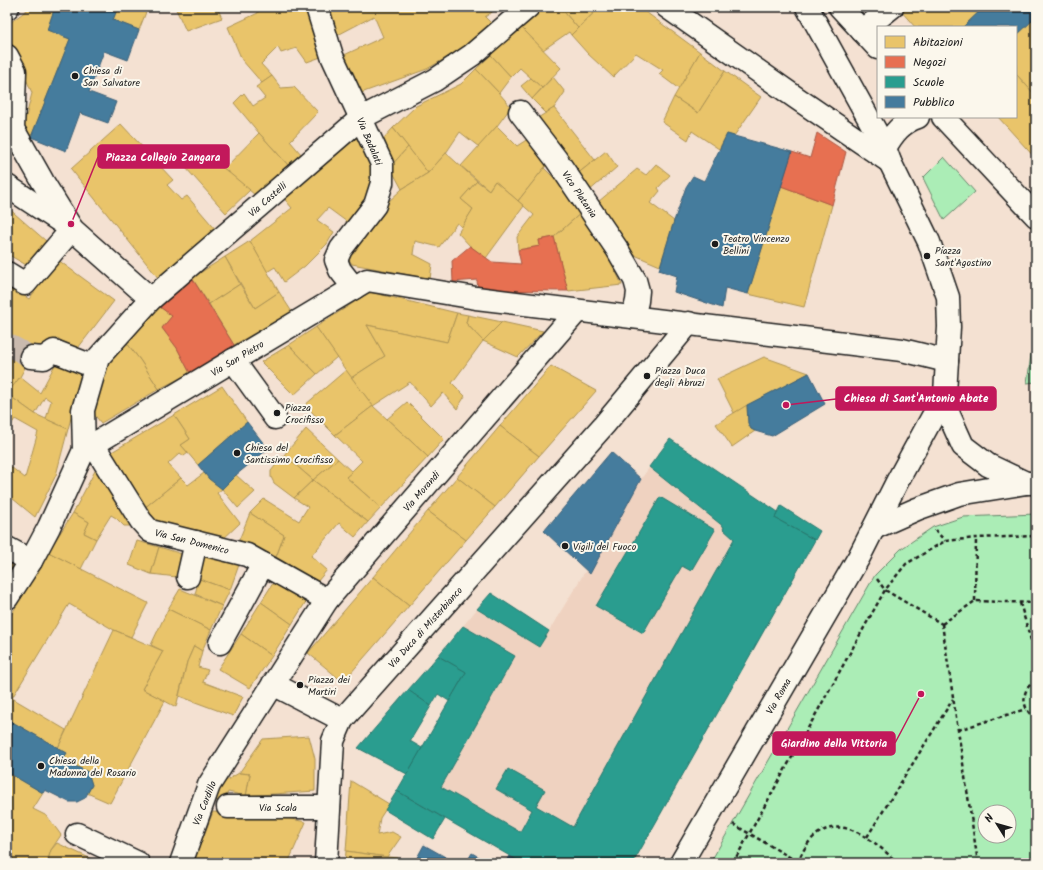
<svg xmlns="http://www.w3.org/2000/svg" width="1043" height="870" font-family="Kalam,sans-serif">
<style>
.built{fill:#efd2c0}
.green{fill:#abedb6;stroke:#648469;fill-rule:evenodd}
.homes{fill:#e9c46a;stroke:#ac9253}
.shops{fill:#e76f51;stroke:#aa5641}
.schools{fill:#2a9d8f;stroke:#26766c}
.public{fill:#457b9d;stroke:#395e76}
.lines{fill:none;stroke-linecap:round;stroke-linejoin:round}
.street-tunnel{stroke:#c9baae;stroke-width:22;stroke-dasharray:22 11;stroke-linecap:butt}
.street-casing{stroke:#1c1c1c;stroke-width:25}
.secondary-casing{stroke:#1c1c1c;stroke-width:25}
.path{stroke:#1c1c1c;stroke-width:2.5;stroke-dasharray:4 3;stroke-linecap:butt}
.street{stroke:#fbf7ec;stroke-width:22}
.secondary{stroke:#fbf7ec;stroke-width:22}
.poi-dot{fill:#1c1c1c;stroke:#fbf7ec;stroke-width:1.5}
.labels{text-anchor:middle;stroke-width:4;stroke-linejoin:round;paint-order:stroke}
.poi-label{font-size:10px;fill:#1c1c1c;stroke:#fbf7ec;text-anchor:start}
.street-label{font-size:10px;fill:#1c1c1c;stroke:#fbf7ec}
.leader{fill:none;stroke:#c2185b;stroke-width:1.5}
.callout-dot{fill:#c2185b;stroke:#fbf7ec;stroke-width:1.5}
.callout{fill:#c2185b;stroke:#c2185b;stroke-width:1.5}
.callout-label{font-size:11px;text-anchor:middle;font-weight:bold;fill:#fff}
</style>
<rect width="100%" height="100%" fill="#f4e1d2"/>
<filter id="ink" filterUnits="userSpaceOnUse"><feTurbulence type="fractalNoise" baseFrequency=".025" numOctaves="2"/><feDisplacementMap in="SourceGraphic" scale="8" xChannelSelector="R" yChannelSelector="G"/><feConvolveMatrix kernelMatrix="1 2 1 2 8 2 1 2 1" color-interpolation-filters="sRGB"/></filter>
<g filter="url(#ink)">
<path class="built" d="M670,439L778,512L775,518L815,540L633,863H522L397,791L466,672L438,656L477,609L539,647L586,570L590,573L641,479Z"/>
<g class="green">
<path d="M944,157L975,192L944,220L923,178Z"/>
<path d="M1032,348L1036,353V382L1027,383Z"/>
<path d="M1036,514V863H710L875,575L901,549L933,527L963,517ZM985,812H1009V836H985Z"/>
</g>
<g class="homes">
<path d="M31,7H55L47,30L70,39L31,137L23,129L32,93L7,33V25Z"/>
<path d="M118,7H148L139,30L113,20Z"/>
<path d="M175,7H217L222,18L186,31Z"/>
<path d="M256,7H305L321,57L307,62L297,48L281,53L278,47L261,64L272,76L262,83L242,60L228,27L258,13Z"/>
<path d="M325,7H499L485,17L492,24L475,41L427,69L361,93L342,56L383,37L374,16L334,37Z"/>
<path d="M543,7H560L578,28L571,35L569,32L543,50L520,26Z"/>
<path d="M560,7H600L578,28Z"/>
<path d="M600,7H639L700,52L679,89L659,74L663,70L636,53L613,77L588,54L571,35Z"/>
<path d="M905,7H984L963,27H915L901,11Z"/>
<path d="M1036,17V96L1016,74V36Z"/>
<path d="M520,26L561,68L542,88L520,68L511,77L491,55Z"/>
<path d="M700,52L725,71L698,113L674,97Z"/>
<path d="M491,55L511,77L499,93L476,69Z"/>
<path d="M476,69L499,93L511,107L497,126L479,147L460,132L446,153L428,173L393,128L416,106L461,84Z"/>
<path d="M725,71L761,97L734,136L727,134L719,149L692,131L688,140L662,122L674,97L698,113Z"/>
<path d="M1016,74L1036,96V159L998,117H1016Z"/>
<path d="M272,76L281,88L294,87L318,112L290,141L301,154L288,165L259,133L234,103L244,93L253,106L265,98L256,87Z"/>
<path d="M553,77L565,92L554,108L546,113L532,99Z"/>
<path d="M531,78L542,88L532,99L521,86Z"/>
<path d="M554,108L595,160L576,175L536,119Z"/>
<path d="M121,124L173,180L167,185L181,200L187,196L217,231L159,279L71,169Z"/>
<path d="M497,126L517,146L531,137L549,162L518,201L495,181L489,190L461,166Z"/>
<path d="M393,128L408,147L390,167L383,139Z"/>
<path d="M358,132L374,163L365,205L347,222L328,208L317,220L334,232L327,244L305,266L284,282L275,267L267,272L250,241L292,208L282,196Z"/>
<path d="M259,133L288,165L255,195L224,169Z"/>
<path d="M7,138L13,151L7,156Z"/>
<path d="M408,147L428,173L402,189L390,167Z"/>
<path d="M606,151L617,167L588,192L576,175Z"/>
<path d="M204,152L250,190L226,213L186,168Z"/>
<path d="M446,153L477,181L461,199L473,209L462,227L457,223L439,247L415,241L413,254L432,264L430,279L352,264L348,258L387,203L402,189L428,173Z"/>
<path d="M656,164L670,175L658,188L660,191L650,203L674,221L660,266L630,253L598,202L637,169L646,175Z"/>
<path d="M544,168L559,183L582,212L554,237L539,240L540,246L518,250L517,237L534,215L518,201Z"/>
<path d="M477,181L489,190L495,181L524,206L486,258L470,246L458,233L473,209L461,199Z"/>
<path d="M781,186L832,205L804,307L748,294Z"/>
<path d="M7,207L46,241L28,266L9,255L7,260Z"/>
<path d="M582,212L603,244L622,285L568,291L554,237Z"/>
<path d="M250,241L279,292L255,308L225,257Z"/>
<path d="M225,257L240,284L209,304L192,278Z"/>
<path d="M58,260L114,301L75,352L58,338L35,349L7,334V284L29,299Z"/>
<path d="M240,284L255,308L279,292L292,312L234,345L209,304Z"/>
<path d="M370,292L457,313L447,342L367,325L385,356L351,378L316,327Z"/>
<path d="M160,307L172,316L162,328L177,348L190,373L159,389L140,360L126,342Z"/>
<path d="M457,313L468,315L466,323L483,341L452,383L465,396L457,409L443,393L431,406L410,382L373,406L351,378L385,356L367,325L447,342Z"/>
<path d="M468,315L502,322L483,341L466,323Z"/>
<path d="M502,322L543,331L518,357L483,341Z"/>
<path d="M316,327L337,357L317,374L289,345Z"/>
<path d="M7,334L35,349L20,377L12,388L7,386Z"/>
<path d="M126,342L140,360L159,389L101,423L89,408L103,365Z"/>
<path d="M289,345L317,374L294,395L261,362Z"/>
<path d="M764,357L809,373L734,413L717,379Z"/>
<path d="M57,361L83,374L68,429L46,419L51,401L45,397L35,414L7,394L20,377L40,393Z"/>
<path d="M551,366L596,391L539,456L500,426Z"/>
<path d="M346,370L373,406L335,435L305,405Z"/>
<path d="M222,386L247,422L198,465L181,445L190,439L174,415Z"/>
<path d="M7,394L35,414L68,429L56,475L35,517L7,494V464L25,478L38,432L15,419L7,430Z"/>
<path d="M407,402L444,439L428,457L387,419Z"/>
<path d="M747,405L748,423L751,429L755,431L732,447L716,424Z"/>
<path d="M373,406L428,457L381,508L346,477L362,461L335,435Z"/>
<path d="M174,415L190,439L181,445L188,453L184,456L180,453L168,464L181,478L143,509L110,453Z"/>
<path d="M500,426L539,456L495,507L457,477Z"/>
<path d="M306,429L338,459L313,480L284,455Z"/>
<path d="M284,455L313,480L294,498L274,483L271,477V471Z"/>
<path d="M338,459L352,472L346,477L381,508L368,522L313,480Z"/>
<path d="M96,469L126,514L131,526H124L116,518L111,515L96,539L84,533L89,522L73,513Z"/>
<path d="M204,473L222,489L217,493L240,523L220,542L152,522L143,509L181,478L188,485Z"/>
<path d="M236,475L255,492L238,508L222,489Z"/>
<path d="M457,477L495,507L466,540L428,511Z"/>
<path d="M313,480L368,522L355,537L339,523L311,556L327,570L317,582L276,557L284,535L250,513L264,499L299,521L308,507L294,498Z"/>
<path d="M428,511L466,540L409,606L373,577Z"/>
<path d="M73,513L89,522L84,533L96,539L81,569L48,552Z"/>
<path d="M250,513L284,535L276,557L239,540Z"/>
<path d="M137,541L159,547L151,574L129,565Z"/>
<path d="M159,547L182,554L177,577L151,574Z"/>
<path d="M48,552L148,603L131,637L114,630L69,604L12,698L66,730L58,748L7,719V622Z"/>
<path d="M204,555L240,562L230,590L199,579Z"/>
<path d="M7,556L18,562L7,578Z"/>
<path d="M277,577L307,600L292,624L261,602Z"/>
<path d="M373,577L409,606L343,682L308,653Z"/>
<path d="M199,579L230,590L222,606L195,594Z"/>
<path d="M180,589L222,606L211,630L168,609Z"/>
<path d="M261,602L292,624L272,656L241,634Z"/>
<path d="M168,609L211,630L202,651L194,646L187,662L176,707L142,689L163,651L151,645Z"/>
<path d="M114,630L163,651L142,689L165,701L110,803L87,793L92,785L88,772L62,760L67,753L58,748Z"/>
<path d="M241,634L272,656L250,688L218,669Z"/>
<path d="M194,646L202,651L198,667L208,670L203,682L243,697L233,716L179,696L187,662Z"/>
<path d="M309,736L315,759V791L246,796L250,774L239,773L263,739Z"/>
<path d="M7,772L43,793L33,809L47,816L61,835L51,850L47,863H19L7,856Z"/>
<path d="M239,773L250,774L246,796L228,792L223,802L212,800L222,783Z"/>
<path d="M351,781L389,804L380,818L377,835L392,832L401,837L387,857L346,851Z"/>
<path d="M213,812L271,815L306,822L288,863H193Z"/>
<path d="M57,843L100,863H47L51,850Z"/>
<path d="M346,851L387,857L398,858L395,863H345Z"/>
</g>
<g class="shops">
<path d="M817,133L846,152L832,205L781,186L792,152L810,158Z"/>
<path d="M554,237L568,291L478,290L477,280L453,282L452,261L470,246L492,262L521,264L518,250L540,246L539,240Z"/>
<path d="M192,278L234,345L190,373L177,348L162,328L172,316L160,307L180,285Z"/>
</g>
<g class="schools">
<path d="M670,439L778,512L775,518L815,540L633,863H522L397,791L466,672L438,656L463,626L515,656L441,787L520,832L532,810L496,789L508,769L545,790L536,806L573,827L734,539L723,529L724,527L649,467Z"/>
<path d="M660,497L715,530L691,571L682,566L643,633L596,606Z"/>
<path d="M781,506L820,531L815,540L775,518Z"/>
<path d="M491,593L549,631L539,647L477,609Z"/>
<path d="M438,656L466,672L449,701L438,694L431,706L408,690Z"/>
<path d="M408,690L431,706L410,741L422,748L407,774L358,748Z"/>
<path d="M397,791L445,819L433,839L385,810Z"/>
</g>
<g class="public">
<path d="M55,7H118L113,20L139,30L128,60L104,51L89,92L116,102L108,123L80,113L66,151L31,137L70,39L47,30Z"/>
<path d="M984,7H1036V17L1016,36V27H963Z"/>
<path d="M727,134L792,152L748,294L725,288L722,308L674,292L677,276L659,270L674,221L686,187L693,176L704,181Z"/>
<path d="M809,373L825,404L772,436L755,431L751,429L748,423L747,405Z"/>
<path d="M247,422L268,449L236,475L222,489L209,479L198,465Z"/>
<path d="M611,452L641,479L590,574L544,531Z"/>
<path d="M7,719L67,753L62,760L88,772L92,785L85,798L77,802H69L45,790L43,793L7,772Z"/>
<path d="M424,845L456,863H414Z"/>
<path d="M472,853L489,863H466Z"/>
<path d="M509,856L522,863H505Z"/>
</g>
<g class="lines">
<path class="street-tunnel" d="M7,344L31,357"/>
<g class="street-casing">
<g id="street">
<path d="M317,7L332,56L382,164V183L375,205L341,249L336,260L340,270L354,288"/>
<path d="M667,7L795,97L890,162"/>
<path d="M7,8L8,7"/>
<path d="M862,31L892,7"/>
<path d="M7,56L15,71L13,129L43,182L72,229"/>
<path d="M520,112L556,159L617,249L635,280L638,291L637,301L633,317"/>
<path d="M7,186L72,229L151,299"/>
<path d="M7,273L25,284L72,229"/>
<path d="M31,357L44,358L54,351L95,367"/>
<path d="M233,360L275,418"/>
<path d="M93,444L141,521L150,531L247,555L327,600"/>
<path d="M84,450L83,410L98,358L151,299L361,118L435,80L472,55L528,7"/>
<path d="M7,548L31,561"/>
<path d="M188,577L196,542"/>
<path d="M7,598L31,561L49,527L84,450L367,280L476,298L902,350L947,361"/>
<path d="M220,643L263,564"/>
<path d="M273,684L342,720"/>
<path d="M228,807H329"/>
<path d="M77,834L138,863"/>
<path d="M181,863L209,785L327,600L577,311"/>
<path d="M326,863L333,741L342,720L604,425L689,323"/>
</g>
</g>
<g class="secondary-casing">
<g id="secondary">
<path d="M840,7L878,48"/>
<path d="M943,117L1036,216"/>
<path d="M885,148C893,134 902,122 918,117"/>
<path d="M945,394L949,415L963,446L988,465L1026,483"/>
<path d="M874,528L917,509L959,494L1026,483H1036"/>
<path d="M681,863L859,557L898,480L945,394L949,327L948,297L929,242L890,162L885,148L807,7"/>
</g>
</g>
<g class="path">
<path d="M935,530L945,541"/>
<path d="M877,579L885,590L942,624"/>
<path d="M975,601L976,538"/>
<path d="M1020,603L1036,657"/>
<path d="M942,624L978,863"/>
<path d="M942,624L975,601L1036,603"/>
<path d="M1036,681C1020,688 1021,711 1036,718"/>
<path d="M958,730L1026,709"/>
<path d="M733,824L798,862"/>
<path d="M867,837L953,699"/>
<path d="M733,863L885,590L906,564L945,541L976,538L1036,536"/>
<path d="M797,863C802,853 807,842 816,835C845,813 877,844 898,863"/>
</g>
<use href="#street" class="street"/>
<use href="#secondary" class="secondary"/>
</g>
</g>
<g class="poi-dot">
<circle cx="75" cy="76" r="4"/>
<circle cx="715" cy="244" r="4"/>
<circle cx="927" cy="256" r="4"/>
<circle cx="647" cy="376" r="4"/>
<circle cx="277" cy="413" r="4"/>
<circle cx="237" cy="453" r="4"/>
<circle cx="565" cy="546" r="4"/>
<circle cx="300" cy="685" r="4"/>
<circle cx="41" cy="766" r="4"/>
</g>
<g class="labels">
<g class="poi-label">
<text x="83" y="74">Chiesa di<tspan x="83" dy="12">San Salvatore</tspan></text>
<text x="723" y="242">Teatro Vincenzo<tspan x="723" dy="12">Bellini</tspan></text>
<text x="935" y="254">Piazza<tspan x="935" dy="12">Sant'Agostino</tspan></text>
<text x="655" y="374">Piazza Duca<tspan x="655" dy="12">degli Abruzi</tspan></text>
<text x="285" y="411">Piazza<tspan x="285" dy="12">Crocifisso</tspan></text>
<text x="245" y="451">Chiesa del<tspan x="245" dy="12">Santissimo Crocifisso</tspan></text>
<text x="573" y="550">Vigili del Fuoco</text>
<text x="308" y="683">Piazza dei<tspan x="308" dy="12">Martiri</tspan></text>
<text x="49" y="764">Chiesa della<tspan x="49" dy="12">Madonna del Rosario</tspan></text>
</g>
<g class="street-label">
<text transform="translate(370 141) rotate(67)" y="4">Via Badalati</text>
<text transform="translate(580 194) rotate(56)" y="4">Vico Platania</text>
<text transform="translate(267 199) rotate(-41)" y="4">Via Castelli</text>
<text transform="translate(237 358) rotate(-31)" y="4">Via San Pietro</text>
<text transform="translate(421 491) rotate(-49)" y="4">Via Morandi</text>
<text transform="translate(192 541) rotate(14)" y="4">Via San Domenico</text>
<text transform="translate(425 627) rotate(-48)" y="4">Via Duca di Misterbianco</text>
<text transform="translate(778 696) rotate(-60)" y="4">Via Roma</text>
<text transform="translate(204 803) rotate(-68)" y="4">Via Cardillo</text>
<text x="278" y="811">Via Scala</text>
</g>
</g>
<path class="leader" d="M71 224L98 157M786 405L836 399M921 694L895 743"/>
<g class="callout-dot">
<circle cx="71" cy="224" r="4"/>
<circle cx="786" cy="405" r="4"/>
<circle cx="921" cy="694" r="4"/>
</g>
<g class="callout">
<rect x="98" y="145" width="131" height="23" rx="4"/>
<rect x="836" y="387" width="160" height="23" rx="4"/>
<rect x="773" y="732" width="122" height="23" rx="4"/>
</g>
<g class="callout-label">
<text x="163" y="161">Piazza Collegio Zangara</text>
<text x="916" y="402">Chiesa di Sant'Antonio Abate</text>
<text x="834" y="747">Giardino della Vittoria</text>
</g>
<rect width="1043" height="870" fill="none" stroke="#fbf7ec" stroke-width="24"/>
<rect x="12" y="12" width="1019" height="846" fill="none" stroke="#1c1c1c" stroke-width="1.5" filter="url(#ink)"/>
<rect x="877" y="26" width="140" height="92" fill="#fbf7ec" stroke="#a29f99"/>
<rect x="885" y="36" width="20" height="12" fill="#e9c46a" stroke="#a29f99"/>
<text x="913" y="46" font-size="12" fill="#1c1c1c">Abitazioni</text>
<rect x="885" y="56" width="20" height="12" fill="#e76f51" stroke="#a29f99"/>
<text x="913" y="66" font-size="12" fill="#1c1c1c">Negozi</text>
<rect x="885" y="76" width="20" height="12" fill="#2a9d8f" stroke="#a29f99"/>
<text x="913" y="86" font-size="12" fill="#1c1c1c">Scuole</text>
<rect x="885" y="96" width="20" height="12" fill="#457b9d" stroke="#a29f99"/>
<text x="913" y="106" font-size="12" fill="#1c1c1c">Pubblico</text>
<g transform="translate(997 824) rotate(307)"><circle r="19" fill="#fbf7ec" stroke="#a29f99"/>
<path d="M0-3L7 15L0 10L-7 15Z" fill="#1c1c1c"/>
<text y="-6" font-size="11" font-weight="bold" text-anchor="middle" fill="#1c1c1c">N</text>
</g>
</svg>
